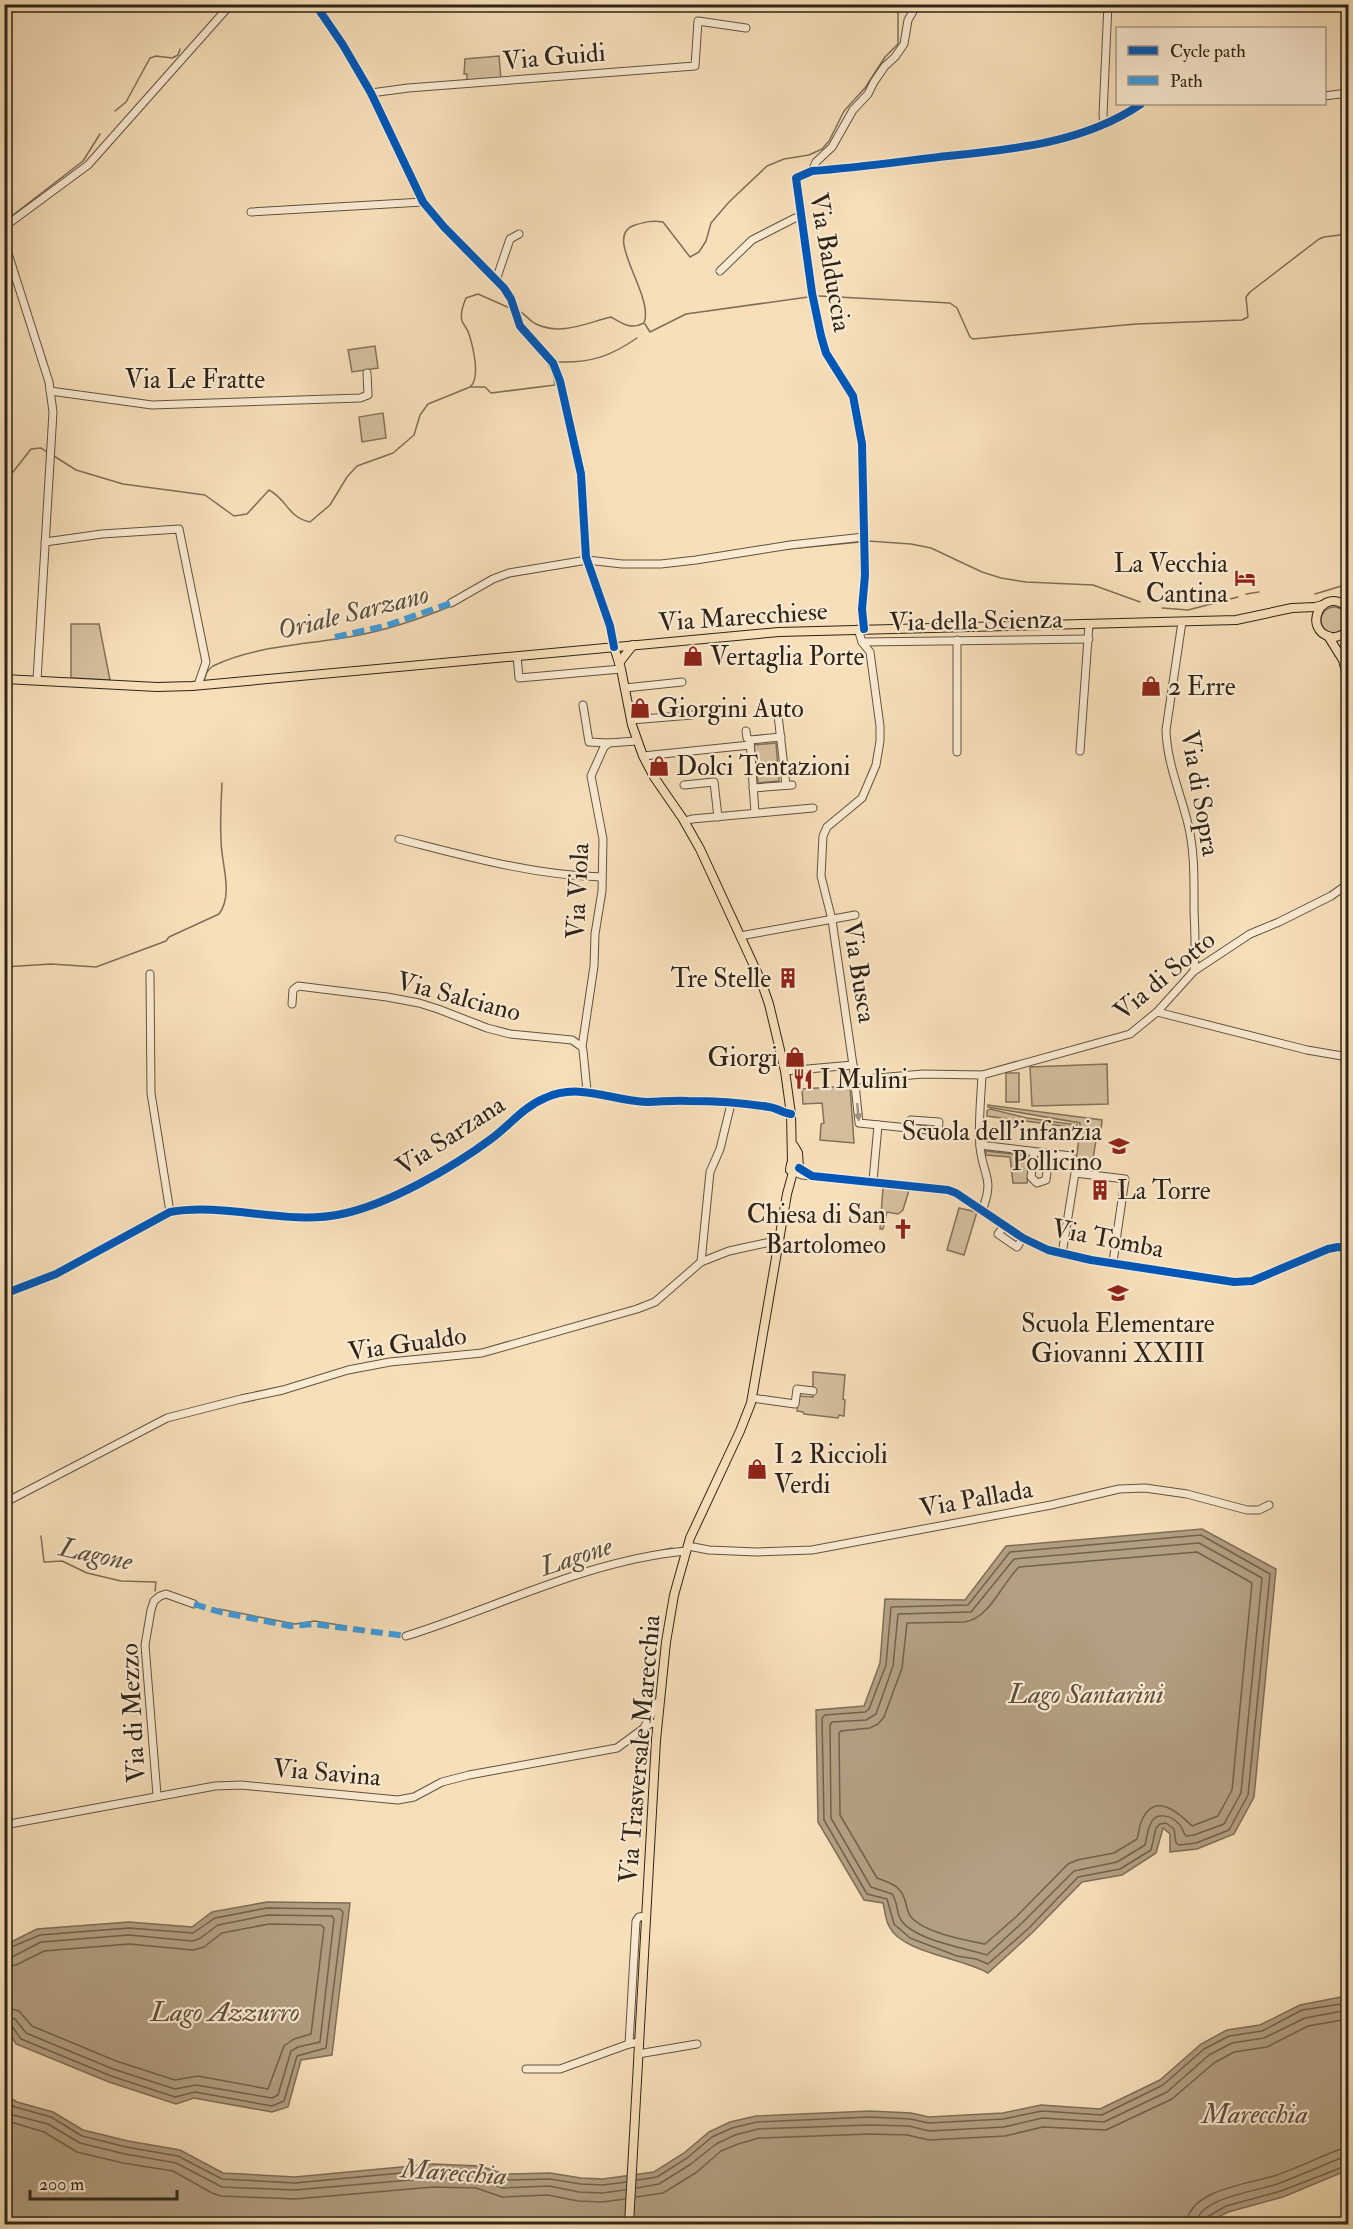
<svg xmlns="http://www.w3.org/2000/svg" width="1353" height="2229" font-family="'IM FELL Double Pica',serif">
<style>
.green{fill:#d5bf9d;stroke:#82725a;stroke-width:1.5}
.water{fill:#b39f82;stroke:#7e6e57;stroke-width:1.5}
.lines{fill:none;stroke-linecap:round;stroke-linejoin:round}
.shore{stroke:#70624c;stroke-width:1.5}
.stream{stroke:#7e6e57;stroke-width:1.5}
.minor-casing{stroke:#605340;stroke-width:9}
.major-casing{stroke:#2e2417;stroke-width:10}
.minor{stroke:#faead2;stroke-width:7}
.major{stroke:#f7dfb9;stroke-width:8}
.quiet{stroke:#3d9cdf;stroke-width:6;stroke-dasharray:12 6;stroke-linecap:butt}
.cycleway-casing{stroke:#faead2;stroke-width:11}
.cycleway{stroke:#0057b8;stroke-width:8}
.oneway{fill:#9e917e}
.labels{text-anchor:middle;stroke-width:4.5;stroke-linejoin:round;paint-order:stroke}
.street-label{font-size:26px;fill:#2e2417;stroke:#faead2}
.poi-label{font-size:26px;fill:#2e2417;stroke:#faead2;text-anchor:start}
.water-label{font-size:27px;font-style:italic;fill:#5d4f3c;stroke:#faead2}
</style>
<rect width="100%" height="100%" fill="#f7dfb9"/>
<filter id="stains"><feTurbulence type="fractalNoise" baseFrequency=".00333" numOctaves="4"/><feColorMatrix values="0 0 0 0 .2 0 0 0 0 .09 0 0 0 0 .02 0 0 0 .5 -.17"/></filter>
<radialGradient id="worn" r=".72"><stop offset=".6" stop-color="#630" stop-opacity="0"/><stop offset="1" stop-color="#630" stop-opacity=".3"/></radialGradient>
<g class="green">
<path d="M499,56L501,79L467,81V74H464L465,59Z"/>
<path d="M375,346L378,368L352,372L348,350Z"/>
<path d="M383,413L386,438L362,442L359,417Z"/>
<circle cx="1334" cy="620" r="13"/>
<path d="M71,624H99L110,680L71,678Z"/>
<path d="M776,743L779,781L758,783L754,745Z"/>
<path d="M1107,1064L1108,1104L1032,1106L1030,1067Z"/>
<rect x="1006" y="1073" width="13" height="29"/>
<path d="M850,1086L854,1143L820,1140L821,1124L824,1123L822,1103L803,1104L802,1089Z"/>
<path d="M988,1105L1102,1120L1101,1131L1080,1128V1123L988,1107Z"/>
<path d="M990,1109L1027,1118L1077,1125V1128L987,1116V1111Z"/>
<path d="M1080,1130L1097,1133L1091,1172L1075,1169Z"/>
<path d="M986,1151L1030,1156L1027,1183H1013L1010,1157L986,1155Z"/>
<path d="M883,1188L909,1190L903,1210L898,1214L887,1212L883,1229H880Z"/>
<path d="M959,1208L977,1212L964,1255L947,1250Z"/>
<path d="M813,1372L845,1375L843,1399L845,1400L844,1416L839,1415L838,1418L804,1414L803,1412L797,1411L799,1396L813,1397Z"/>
</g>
<g class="water">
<path d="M1202,1529L1276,1569L1254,1797L1234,1834L1197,1849L1170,1852V1834L1163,1828L1156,1853L1122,1875L1082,1882L1033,1932L988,1973C964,1958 901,1953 889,1926C885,1919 885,1910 883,1903L864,1900L818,1822L816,1710L864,1706L880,1663L885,1599L965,1600L1006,1546Z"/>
<path d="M267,1902L350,1903L332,2055L301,2060L288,2107L272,2112L194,2098L176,2104L109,2082L16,2044L5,2025V1945L37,1929L129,1922L192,1927L212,1912Z"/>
<path d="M1341,1997H1348V2170L1283,2197L1228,2212L1205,2224H5L4,2094L17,2102L53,2112L83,2130L128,2141L180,2150L223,2173L295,2177L433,2164L480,2166L504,2174L550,2173L581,2178L603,2179L654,2172L684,2153L709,2132L730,2122L756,2116L870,2111L911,2113L929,2117L1003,2113L1041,2105L1100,2109L1160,2080L1201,2044L1227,2030L1260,2025L1300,2005Z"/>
</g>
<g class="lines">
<g class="shore">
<path d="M1201,1535L1270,1574L1248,1795L1229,1830L1196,1843L1179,1845L1176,1843L1174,1829L1166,1823L1160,1824L1156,1828L1151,1850L1120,1869L1078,1877L1029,1928L988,1964L976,1959L957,1956L910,1938L894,1924L887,1899L867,1894L824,1820L822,1718L825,1715L865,1712L869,1709L886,1665L891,1607L968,1605L1010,1552Z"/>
<path d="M1199,1543L1262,1578L1241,1793L1224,1824L1194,1835L1186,1836C1183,1833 1183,1828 1179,1824C1171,1815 1155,1811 1150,1825C1147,1831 1147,1838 1145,1845L1117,1862L1074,1871L1023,1922L987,1955C965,1948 914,1940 901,1920C896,1912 898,1902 892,1894L871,1887L831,1818L830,1725L832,1722L866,1720L876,1714L893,1666L898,1614L971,1612L1014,1559Z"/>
<path d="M1197,1552L1252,1583L1232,1790L1218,1816L1192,1826C1179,1813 1155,1791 1142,1820C1139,1826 1139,1833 1137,1839L1114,1853L1077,1860L1068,1864L1017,1916L985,1944C965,1940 925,1933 911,1917C908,1913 907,1909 906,1904C902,1886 893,1884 877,1878L840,1815L839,1733L841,1731L870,1728L878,1724L884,1717L902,1668L907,1623L965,1622C990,1618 1002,1583 1019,1567Z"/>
<path d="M4,1950L40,1935L129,1928L193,1933L215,1918L267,1908L340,1909L343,1912L326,2048L297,2056L284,2101L272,2106L195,2092L175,2097L111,2076L21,2039L11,2025L4,2023"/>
<path d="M4,1958L12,1957L41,1942L129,1935L192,1941L199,1939L218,1925L268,1915L332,1916L334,1919L320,2042L298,2047L291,2051L278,2095L272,2098L196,2085L175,2089L113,2069L26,2033L15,2019L4,2016"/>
<path d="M4,1967L16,1965L44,1951L129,1944L193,1950L204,1947L222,1933L269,1924L321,1925L324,1928L311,2034L294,2039L284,2046L268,2089L198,2076L175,2080L116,2061L32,2026L19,2011L4,2007"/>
<path d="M4,2101L15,2107L51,2117L82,2136L126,2147L178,2156L222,2179L295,2183L433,2170L479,2172L504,2180L550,2179L581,2184L603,2185L626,2182"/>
<path d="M4,2110L13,2115L48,2124L80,2143L125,2154L176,2163L222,2187L295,2190L433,2178L478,2179L503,2188L549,2186L579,2192L602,2193L625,2190"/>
<path d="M4,2120L44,2132L77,2152L123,2163L173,2171L212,2193L221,2196L295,2199L433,2187L476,2188L502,2197L548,2195L578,2201L602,2202L625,2199"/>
<path d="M637,2180L657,2177L687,2158L712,2137L732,2128L757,2122L870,2117L910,2119L929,2123L1003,2119L1042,2111L1102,2115L1163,2085L1204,2049L1229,2036L1262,2031L1302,2010L1348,2003"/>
<path d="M637,2188L659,2184L691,2164L716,2144L735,2135L758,2129L870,2125L909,2126L929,2131L1004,2127L1042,2118L1104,2122L1167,2092L1209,2055L1232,2043L1264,2038L1305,2018L1348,2010"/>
<path d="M636,2197L663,2193L697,2172L721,2151L738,2144L759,2138L870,2134L907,2135L929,2140L1005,2136L1043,2127L1106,2130L1172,2099L1214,2063L1234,2052L1267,2047L1308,2026L1348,2019"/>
<path d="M1187,2224C1188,2190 1248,2184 1274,2176C1296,2169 1317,2158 1338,2150L1348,2148"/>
<path d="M1196,2224C1198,2197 1260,2191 1280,2183C1301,2175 1321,2166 1341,2158L1348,2157"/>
<path d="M1204,2224L1207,2217L1226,2206L1281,2191L1348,2165"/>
</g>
<g class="stream">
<path d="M115,111L126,102L150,58L156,56L172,58L178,55L180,49"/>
<path d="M4,222L83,161L100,134"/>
<path d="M819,296L950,303L957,308L970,337L973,339L1136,324L1242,320L1248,317L1246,297L1250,292L1319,239L1324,237L1348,234"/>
<path d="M517,310C525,313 528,320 536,324C561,336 586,323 611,317C623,324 631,330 644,323C655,295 601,235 635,225C645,222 652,220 663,222L690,257L699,252L706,241L711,223L729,202L767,166L784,159L809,155L822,149L829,141L844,111L865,88L885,57L898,44V13L904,4"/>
<path d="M645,324L650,332L686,314L808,297"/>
<path d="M559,362C591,363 611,356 637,338"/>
<path d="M471,387H485L491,393L555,385L553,374L548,365"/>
<path d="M54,456L76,470L123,484L205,495L234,516L247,514L269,490C288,500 287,517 310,522L330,505L347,477L357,466L393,453L414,435L420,415L428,404L470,387C481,378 473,347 469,334C468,329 464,326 462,321C460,313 463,306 466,298L478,294L512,309"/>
<path d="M4,471L13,472L31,449L41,448L47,452"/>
<path d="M868,541L911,544L931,548L982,572L1001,578L1026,582L1093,585L1140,602"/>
<path d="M777,550L860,542"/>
<path d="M506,577L585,564"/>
<path d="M1246,594L1259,592"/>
<path d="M1315,594L1348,584"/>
<path d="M456,604L470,596"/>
<path d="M1162,608L1188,610L1238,597"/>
<path d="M204,681C206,674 207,670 213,666C256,645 308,645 354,636C387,630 420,619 451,606"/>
<path d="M4,967L51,964L96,967L166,941L169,937L219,914C234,894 221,863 221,840C220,821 221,802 222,783"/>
<path d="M41,1536L44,1562L62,1561L87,1573L121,1581L156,1582L155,1591"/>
<path d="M623,1559L672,1548"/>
<path d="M602,1564L612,1561"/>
<path d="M219,1609L295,1624L315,1621L345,1626"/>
</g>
<g class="minor-casing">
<g id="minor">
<path d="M315,4L343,45L371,93L423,202L444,227L504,288L511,299L520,326L553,363L560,381L581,474L586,557L610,626L614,647"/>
<path d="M371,93L408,88L695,66L698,21L746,28"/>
<path d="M1324,96L1348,93"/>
<path d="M1104,123L1103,115L1108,4"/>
<path d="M812,171L816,162L832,147L853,110L868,94L874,82L885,66L895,57L904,44L908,20L915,8L919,4"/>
<path d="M251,212L423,202"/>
<path d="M4,227L88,165L231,4"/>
<path d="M4,241L49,382L53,412L37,680"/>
<path d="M720,271L752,240L795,218H802"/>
<path d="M496,280L510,239L519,234"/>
<path d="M50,391L152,405L360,398L368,395L367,373"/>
<path d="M45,542L102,534L179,529L206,662L198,685"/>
<path d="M451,603L493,579L509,573L587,560L622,564H661L696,560L790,545L864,537"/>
<path d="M1182,622L1166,730C1167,762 1179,789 1187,820C1195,849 1194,881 1194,911C1195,931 1196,952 1194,971"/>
<path d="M858,629L862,642L870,652L880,726V741L876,765L862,798L827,827L823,836L821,876L832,920L853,1065L859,1123L938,1131L939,1122L911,1120V1128"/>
<path d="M864,629L862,609L865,575L862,444L853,396L826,353L821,336L812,293L796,178L812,171C854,168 897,162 939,157C1008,150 1083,144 1141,104"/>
<path d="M957,640V752"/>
<path d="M862,642L1089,639"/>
<path d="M517,656L519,678L621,669"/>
<path d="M625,688L682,682"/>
<path d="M583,705L589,742L609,743"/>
<path d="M778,715L786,785"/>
<path d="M631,720L692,715"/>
<path d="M746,731L747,738L750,740L755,813"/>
<path d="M750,740L781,737"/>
<path d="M1080,751L1089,624"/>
<path d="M643,756L750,745"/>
<path d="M684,785L714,782L718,817"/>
<path d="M753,788L792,785"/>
<path d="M685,821L692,819L813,808"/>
<path d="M399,839C466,856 532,875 601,877"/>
<path d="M740,936L855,915"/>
<path d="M150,974L151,1093L170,1212"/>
<path d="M292,1004L293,990L298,986L387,997L419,1003L438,1009L487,1028L510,1034L572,1040L582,1047L583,1050L587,1091"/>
<path d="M1157,1012L1307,1050L1348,1057"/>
<path d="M582,1047L594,966L595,934L602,891L603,839L591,776L604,747L609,743L636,741"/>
<path d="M785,1071L853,1065"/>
<path d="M982,1075C981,1098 978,1123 980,1147C983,1177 995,1177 982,1211"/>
<path d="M855,1080L923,1074L982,1075L1130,1034L1157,1012L1194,971L1250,934L1279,922L1331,896L1348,884"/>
<path d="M980,1145L1071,1156"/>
<path d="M1034,1152L1031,1177L1037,1183L1046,1180L1049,1154"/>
<path d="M794,1172L802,1175L948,1190L956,1193L1023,1238L1048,1250L1091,1260L1234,1282L1252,1281L1328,1249L1338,1247L1348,1249"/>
<path d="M873,1181L878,1125"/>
<path d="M1004,1226L998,1234L1017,1247L1023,1238"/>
<path d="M1062,1254L1075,1173L1125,1179L1113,1262"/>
<path d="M701,1262L710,1172L720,1149L731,1104"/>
<path d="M4,1294L56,1274L170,1212C227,1202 285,1226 342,1214C389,1204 452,1168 491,1139C509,1126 523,1107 545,1098C579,1082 612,1101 647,1102C661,1102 674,1100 688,1101C713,1101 745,1103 769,1107C777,1108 783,1113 791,1114"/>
<path d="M752,1398L795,1404L797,1389L813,1391"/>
<path d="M4,1503L167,1418L241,1399L283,1390L348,1370L390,1362L482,1353L637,1309L655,1302L701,1262L729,1251L780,1240"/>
<path d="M688,1546L709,1550L757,1552L812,1550L1051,1505L1119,1489L1145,1488L1187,1494L1247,1510H1259L1269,1505"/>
<path d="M406,1636C499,1607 588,1560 686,1551"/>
<path d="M645,1726L658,1702"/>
<path d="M157,1795L145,1645L151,1610L154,1601L160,1596L166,1594L194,1604"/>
<path d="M4,1825L215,1786L241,1785L398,1800L414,1797L442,1782L469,1775L617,1748L651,1723L657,1724"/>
<path d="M639,2042L629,2044L636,1921L639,1917L646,1916"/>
<path d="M638,2054L697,2044"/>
<path d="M526,2069H560L629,2044"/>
</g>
</g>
<g class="major-casing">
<g id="major">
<path d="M1348,608C1322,584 1301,630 1331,637C1338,638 1343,635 1348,630"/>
<path d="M1328,636L1343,660L1348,680"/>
<path d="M614,647L621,669L632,725L643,756L654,777L683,819L700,849L761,981L769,1004L785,1071L791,1114L792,1163"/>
<path d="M619,663L633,645"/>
<path d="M4,679L157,687L192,686L779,632L1236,620L1292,608L1315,607L1323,605"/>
<path d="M794,1146L798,1153L799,1168L794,1172L790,1170L791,1164L795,1163L798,1165"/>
<path d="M629,2224L656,1740L666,1642L674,1595L690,1538L740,1431L751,1403L787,1194L793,1172"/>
</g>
</g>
<use href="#minor" class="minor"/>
<use href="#major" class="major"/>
<g class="quiet">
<path d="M335,637L385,626L451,603"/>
<path d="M194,1604L220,1612L290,1626L314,1624L406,1636"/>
</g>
<g class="cycleway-casing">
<g id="cycleway">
<path d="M315,4L343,45L371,93L423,202L444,227L504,288L511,299L520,326L553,363L560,381L581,474L586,557L610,626L614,647"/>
<path d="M864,629L862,609L865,575L862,444L853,396L826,353L821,336L812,293L796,178L812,171C854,168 897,162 939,157C1008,150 1083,144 1141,104"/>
<path d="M799,1168L812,1176L948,1190L956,1193L1023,1238L1048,1250L1091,1260L1234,1282L1252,1281L1328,1249L1338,1247L1348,1249"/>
<path d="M4,1294L56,1274L170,1212C227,1202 285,1226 342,1214C389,1204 452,1168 491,1139C509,1126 523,1107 545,1098C579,1082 612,1101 647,1102C661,1102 674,1100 688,1101C713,1101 745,1103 769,1107C777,1108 783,1113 791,1114"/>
</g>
</g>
<use href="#cycleway" class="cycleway"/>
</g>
<defs><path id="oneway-solid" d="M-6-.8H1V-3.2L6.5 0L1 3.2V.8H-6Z" transform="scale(1.5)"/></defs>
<use class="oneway" href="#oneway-solid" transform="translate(858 1112) rotate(85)"/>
<defs>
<g id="hotel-bare" transform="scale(1.62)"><path d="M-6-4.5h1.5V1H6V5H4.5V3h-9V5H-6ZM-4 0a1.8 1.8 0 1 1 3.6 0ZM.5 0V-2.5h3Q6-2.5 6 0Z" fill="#8f2418" stroke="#faead2" stroke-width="2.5" paint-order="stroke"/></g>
<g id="shop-bare" transform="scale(1.62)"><path d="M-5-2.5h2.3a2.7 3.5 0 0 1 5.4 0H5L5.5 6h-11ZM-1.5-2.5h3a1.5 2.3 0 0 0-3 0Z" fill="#8f2418" stroke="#faead2" stroke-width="2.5" paint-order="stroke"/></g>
<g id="building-bare" transform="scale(1.62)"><path d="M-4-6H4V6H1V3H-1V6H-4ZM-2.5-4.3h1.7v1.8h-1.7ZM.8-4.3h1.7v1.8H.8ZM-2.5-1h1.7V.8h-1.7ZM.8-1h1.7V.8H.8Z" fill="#8f2418" stroke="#faead2" stroke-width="2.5" paint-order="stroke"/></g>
<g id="restaurant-bare" transform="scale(1.62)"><path d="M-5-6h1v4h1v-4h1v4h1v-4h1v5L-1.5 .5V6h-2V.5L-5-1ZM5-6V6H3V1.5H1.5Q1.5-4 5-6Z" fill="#8f2418" stroke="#faead2" stroke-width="2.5" paint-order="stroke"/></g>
<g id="school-bare" transform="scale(1.62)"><path d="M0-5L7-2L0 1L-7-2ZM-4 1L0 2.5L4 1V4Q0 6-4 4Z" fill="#8f2418" stroke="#faead2" stroke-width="2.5" paint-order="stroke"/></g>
<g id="church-bare" transform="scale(1.62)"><path d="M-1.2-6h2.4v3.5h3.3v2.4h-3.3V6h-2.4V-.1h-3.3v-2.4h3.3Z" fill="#8f2418" stroke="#faead2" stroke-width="2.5" paint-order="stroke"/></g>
</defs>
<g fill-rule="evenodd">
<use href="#hotel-bare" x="1245" y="578"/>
<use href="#shop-bare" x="693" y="656"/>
<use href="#shop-bare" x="1151" y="686"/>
<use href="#shop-bare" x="640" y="708"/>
<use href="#shop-bare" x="659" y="766"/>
<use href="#building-bare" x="788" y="978"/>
<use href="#shop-bare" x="795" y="1057"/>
<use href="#restaurant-bare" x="803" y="1079"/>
<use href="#school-bare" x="1119" y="1146"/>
<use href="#building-bare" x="1100" y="1190"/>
<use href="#church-bare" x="903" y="1229"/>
<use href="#school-bare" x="1118" y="1293"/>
<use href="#shop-bare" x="757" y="1469"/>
</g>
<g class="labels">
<g class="street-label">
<text transform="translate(554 56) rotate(-5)" y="9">Via Guidi</text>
<text transform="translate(831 262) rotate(80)" y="9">Via Balduccia</text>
<text x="195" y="388">Via Le Fratte</text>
<text transform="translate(743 616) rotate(-4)" y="9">Via Marecchiese</text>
<text transform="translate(976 620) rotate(-1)" y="9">Via della Scienza</text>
<text transform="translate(1201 793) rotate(80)" y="9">Via di Sopra</text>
<text transform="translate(577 891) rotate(-87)" y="9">Via Viola</text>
<text transform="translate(860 972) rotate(81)" y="9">Via Busca</text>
<text transform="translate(1164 975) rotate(-40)" y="9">Via di Sotto</text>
<text transform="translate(459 996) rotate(15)" y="9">Via Salciano</text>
<text transform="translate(450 1135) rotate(-33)" y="9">Via Sarzana</text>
<text transform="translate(1108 1238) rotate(11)" y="9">Via Tomba</text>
<text transform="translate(407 1343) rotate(-8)" y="9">Via Gualdo</text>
<text transform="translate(976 1498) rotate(-10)" y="9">Via Pallada</text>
<text transform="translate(132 1713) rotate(-93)" y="9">Via di Mezzo</text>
<text transform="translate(639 1749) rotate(-85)" y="9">Via Trasversale Marecchia</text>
<text transform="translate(327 1772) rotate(5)" y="9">Via Savina</text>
</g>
<g class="poi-label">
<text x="1228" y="572" text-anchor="end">La Vecchia<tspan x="1228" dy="30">Cantina</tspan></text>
<text x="710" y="665">Vertaglia Porte</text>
<text x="1168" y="695">2 Erre</text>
<text x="657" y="717">Giorgini Auto</text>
<text x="676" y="775">Dolci Tentazioni</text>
<text x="771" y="987" text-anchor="end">Tre Stelle</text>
<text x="778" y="1066" text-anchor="end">Giorgi</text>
<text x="820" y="1088">I Mulini</text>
<text x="1102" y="1140" text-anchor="end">Scuola dell'infanzia<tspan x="1102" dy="30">Pollicino</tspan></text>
<text x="1117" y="1199">La Torre</text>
<text x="886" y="1223" text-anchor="end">Chiesa di San<tspan x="886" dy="30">Bartolomeo</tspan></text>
<text x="1118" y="1332" text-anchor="middle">Scuola Elementare<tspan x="1118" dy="30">Giovanni XXIII</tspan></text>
<text x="774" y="1463">I 2 Riccioli<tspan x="774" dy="30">Verdi</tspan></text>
</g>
<g class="water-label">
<text transform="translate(353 612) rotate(-14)" y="9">Oriale Sarzano</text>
<text transform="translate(96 1554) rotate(12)" y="9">Lagone</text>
<text transform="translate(576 1556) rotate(-18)" y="9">Lagone</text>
<text x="1086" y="1703">Lago Santarini</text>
<text x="225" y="2021">Lago Azzurro</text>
<text x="1255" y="2123">Marecchia</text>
<text transform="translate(454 2172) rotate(4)" y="9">Marecchia</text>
</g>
</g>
<rect width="1353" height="2229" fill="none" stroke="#f7dfb9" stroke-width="24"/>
<rect x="6" y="6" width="1341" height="2217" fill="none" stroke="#2e2417" stroke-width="3"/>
<rect x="12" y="12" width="1329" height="2205" fill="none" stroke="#2e2417" stroke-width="1.5"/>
<rect x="1116" y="27" width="210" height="78" fill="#faead2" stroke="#a89b87" stroke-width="1.5"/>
<rect x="1128" y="46" width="30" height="9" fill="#0057b8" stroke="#a89b87" stroke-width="1.5"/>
<text x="1170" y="57" font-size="18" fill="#2e2417">Cycle path</text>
<rect x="1128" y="76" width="30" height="9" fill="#3d9cdf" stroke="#a89b87" stroke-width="1.5"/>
<text x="1170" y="87" font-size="18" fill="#2e2417">Path</text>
<path d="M30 2190v9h147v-9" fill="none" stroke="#2e2417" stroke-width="3"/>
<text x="39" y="2190" font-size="18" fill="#2e2417" stroke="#faead2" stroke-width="4.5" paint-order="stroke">200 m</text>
<rect width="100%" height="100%" filter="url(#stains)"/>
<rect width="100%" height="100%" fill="url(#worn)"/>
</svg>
